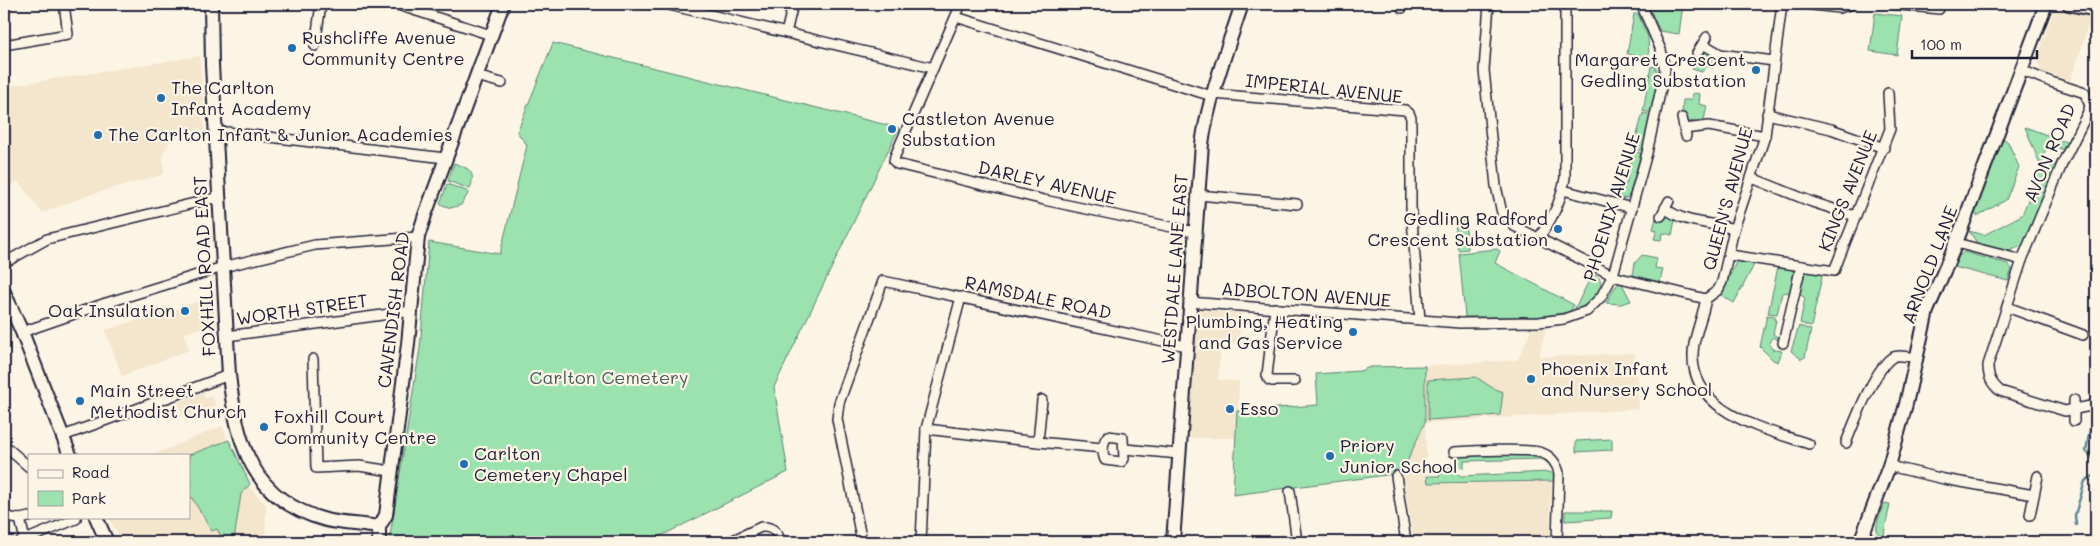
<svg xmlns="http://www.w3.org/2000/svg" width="2100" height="546" font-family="Mali,sans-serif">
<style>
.built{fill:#f4e5cd}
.green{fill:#9be2af;stroke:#5e8275}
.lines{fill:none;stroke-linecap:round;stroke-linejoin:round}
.stream{stroke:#598998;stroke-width:2.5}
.street-casing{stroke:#22223b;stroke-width:12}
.secondary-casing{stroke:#22223b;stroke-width:16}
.street{stroke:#fcf5e5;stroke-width:9}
.secondary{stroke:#fcf5e5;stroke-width:12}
.poi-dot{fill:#1f6fb2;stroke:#fcf5e5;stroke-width:2}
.labels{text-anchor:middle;stroke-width:4.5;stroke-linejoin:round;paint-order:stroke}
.poi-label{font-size:18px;fill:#22223b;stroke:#fcf5e5;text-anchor:start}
.street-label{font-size:18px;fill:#22223b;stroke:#fcf5e5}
.park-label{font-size:18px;fill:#465c5e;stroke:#fcf5e5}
</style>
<rect width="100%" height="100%" fill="#fcf5e5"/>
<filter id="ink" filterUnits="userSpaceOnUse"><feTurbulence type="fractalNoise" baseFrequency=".02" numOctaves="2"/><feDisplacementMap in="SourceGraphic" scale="10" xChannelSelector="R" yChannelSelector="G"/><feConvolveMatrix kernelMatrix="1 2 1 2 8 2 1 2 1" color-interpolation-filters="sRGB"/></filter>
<g filter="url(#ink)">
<g class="built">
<path d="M2057,9L2090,17L2081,50L2070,81L2041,71L2037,58L2053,13Z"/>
<path d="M200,56L205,133L181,136L168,143L163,154L164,174L89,195L42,213L18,181L4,189V87Z"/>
<path d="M213,297L215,324L184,333L189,350L122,376L105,330Z"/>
<path d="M1198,310L1241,313L1239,344H1221L1218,380L1239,381L1238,411L1318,405L1316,374L1360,371L1370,367L1425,366L1518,360L1531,329L1546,327L1539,357L1635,353L1639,409L1425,423L1427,484L1551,482L1550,542L1515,534L1512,542H1414L1402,473L1233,495L1235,438H1189Z"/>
<path d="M203,392L205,398L212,396L216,406L205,410L207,416L186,424L177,402Z"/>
<path d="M222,426L247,484L266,505L265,542H123L108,517H189V455H153Z"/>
</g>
<g class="green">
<path d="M1649,4H1683L1679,34L1660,31L1651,12Z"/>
<path d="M1875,13L1902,16L1897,55L1870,51Z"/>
<path d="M1634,14H1638L1648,37L1649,58L1627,54Z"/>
<path d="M553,43L899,128L774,387L788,472L649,542H389L420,348L429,242L500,254L527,145L517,132Z"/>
<path d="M1704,48L1716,55L1713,68L1707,66L1702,72L1692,69V55L1702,54Z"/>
<path d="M1651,66L1656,67V70L1660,71L1653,113L1643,111Z"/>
<path d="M1693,93L1700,94L1699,104L1707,106L1704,120L1687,122L1682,112L1683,100H1691Z"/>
<path d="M1643,113L1652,115L1642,151L1633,149Z"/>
<path d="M2025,127L2069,143L2066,152L2057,147L2054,149L2048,146L2041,158L2054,166L2058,160L2062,158L2024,245L2009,251L1977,243L1969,231L1984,235L2022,215L2041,167Z"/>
<path d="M2003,138L2008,142L2019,167L2006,200L1977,216L1974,212Z"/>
<path d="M1633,152L1641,153L1630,193L1627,198L1616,199L1626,184Z"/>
<path d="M454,163C470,169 476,171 470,189L448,181Z"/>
<path d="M447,184L469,192L461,205L451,208L440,204Z"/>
<path d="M1666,215L1675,220L1672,235L1663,233L1661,240L1654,239L1657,230L1653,229L1656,218Z"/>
<path d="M1465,221L1468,249L1458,250L1455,222Z"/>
<path d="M1497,249L1500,251L1495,263L1574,305L1570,312L1537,317H1465L1459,253Z"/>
<path d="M1964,252L2008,264L2012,269L2008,281L1954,267L1959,256Z"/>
<path d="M1642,255L1657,258L1655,268L1663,269L1660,282L1633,275L1635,263Z"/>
<path d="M1737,260L1755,263L1734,303L1721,295Z"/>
<path d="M1778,267L1791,268L1794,273L1790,292L1782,293L1777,314L1768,313Z"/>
<path d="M1810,269L1823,272L1811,327L1800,323L1805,298L1799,294L1803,275Z"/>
<path d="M1593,273L1600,279L1601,286C1594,298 1586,306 1573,312Z"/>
<path d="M1621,282L1631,301L1621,304L1606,303L1615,287Z"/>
<path d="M1767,315L1775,316L1774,320H1776L1773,334L1779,338L1778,340L1773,337L1769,342L1772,349L1782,351L1778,362L1773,360L1760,347Z"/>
<path d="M1799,326L1811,330L1805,357L1801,359L1791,351Z"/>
<path d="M1425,366V422L1402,473L1233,495L1237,411L1318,405L1316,374L1360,371L1370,367Z"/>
<path d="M1476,377L1491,387L1503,392L1500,415L1428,420V380Z"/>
<path d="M1612,439V450L1576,452V441Z"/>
<path d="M229,440L250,484L241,494L234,540H223L217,529L212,531L189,493V487L192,485L189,478V455Z"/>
<path d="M1462,454L1537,455L1547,459L1552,466L1543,459L1464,461V468H1462L1455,461Z"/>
<path d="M1450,462L1455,472L1461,476L1550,472L1556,477L1557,481L1428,483L1427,476H1439Z"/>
<path d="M1884,503L1890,504L1883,539C1870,531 1881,514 1884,503Z"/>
<path d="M1565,511H1612L1611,518L1565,521Z"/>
</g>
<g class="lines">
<g class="stream">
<path d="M2092,418L2086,451L2096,461"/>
<path d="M2076,525L2075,515L2085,481L2095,475L2096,466"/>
</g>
<g class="street-casing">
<g id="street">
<path d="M395,4L491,35"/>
<path d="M665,4L933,68"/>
<path d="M961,4L895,156L894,161L897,164L1044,200L1195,232"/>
<path d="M1489,4L1484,70L1496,186L1502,213L1514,226L1616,277L1706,299L1718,290L1722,282L1734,229L1765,136L1782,4"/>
<path d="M1804,4L1839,8L1852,4"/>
<path d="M1892,4L1939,9"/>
<path d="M1402,8V4"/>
<path d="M956,17L1212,96"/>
<path d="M786,33L793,4"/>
<path d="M1703,44L1720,54L1774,61"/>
<path d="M4,45L68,34L64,4"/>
<path d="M315,46L321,4"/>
<path d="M1697,53L1707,37"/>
<path d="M476,76L502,83"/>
<path d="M1213,94L1405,110L1409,113L1411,118V207L1420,320"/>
<path d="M1767,114L1831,129L1884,148"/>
<path d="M1682,118L1686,136"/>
<path d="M1684,129L1709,126L1765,136"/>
<path d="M215,133L227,132L445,158"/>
<path d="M1752,178L1812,202L1852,215L1855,218"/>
<path d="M1563,190L1632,208"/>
<path d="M1198,195L1297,204"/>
<path d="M1665,208C1684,224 1711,222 1734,229"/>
<path d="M1661,216L1669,201"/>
<path d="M1538,239C1552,219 1561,202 1565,178V4"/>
<path d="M1956,243L2022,260L2063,162L2087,114L2090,106L2085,93L2051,82L2021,70"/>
<path d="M1730,255L1834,271L1890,129L1888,93"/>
<path d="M2022,260L1988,365C1988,377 1991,383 2000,391L2065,411L2096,405"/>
<path d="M4,263L47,239L219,197"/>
<path d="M1706,299C1703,314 1697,329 1694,344C1683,411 1761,428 1809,444"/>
<path d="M1189,302L1460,323L1539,322L1564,319L1587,311L1601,297L1613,275L1647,153L1665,70L1661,50L1641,4"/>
<path d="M2007,307L2083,335"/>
<path d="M1275,308L1267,375L1269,380L1272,381H1295"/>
<path d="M22,332L106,303L223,267L315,245L418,237"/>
<path d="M227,336L412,311"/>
<path d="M1783,343L1801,266"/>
<path d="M313,359L316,468L359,466L391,471"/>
<path d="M2074,421V400"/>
<path d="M926,429L1038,442L1103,448"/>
<path d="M63,436L229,375"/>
<path d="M1108,436L1123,438L1124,459L1121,462L1105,460C1102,453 1102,442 1108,436Z"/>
<path d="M1038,442L1042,400"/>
<path d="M1846,443C1854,423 1875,367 1893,357C1899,354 1910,357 1916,358"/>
<path d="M4,445L29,467"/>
<path d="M1125,449L1179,454"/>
<path d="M1454,452C1470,451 1529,448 1542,453C1551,456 1557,464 1559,473L1557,542"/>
<path d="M1889,466L1944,479L2034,495"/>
<path d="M1396,476L1406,542"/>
<path d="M1290,491L1297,542"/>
<path d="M2030,515L2038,476"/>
<path d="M4,517L20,519L29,517"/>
<path d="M20,519L25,540"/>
<path d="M1863,536L1878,542"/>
<path d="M20,542L76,519"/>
<path d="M729,542L761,527C773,526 777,532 781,542"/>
<path d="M862,542L837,419L839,403L883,281L1186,346"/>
<path d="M921,542L926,429L961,297"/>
</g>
</g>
<g class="secondary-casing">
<g id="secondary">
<path d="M211,4L212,65L229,375C237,443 251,500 326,520C343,524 361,524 379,527"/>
<path d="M2069,4L2096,10"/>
<path d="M4,292L22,332L70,455"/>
<path d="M96,517L107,542"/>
<path d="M379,542V527L386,515L408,344L418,237L425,215L503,4"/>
<path d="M1173,542L1202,144C1209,96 1227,50 1242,4"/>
<path d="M1860,542L1889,466L1906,404L1927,311L1956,243L2046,4"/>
</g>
</g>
<use href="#street" class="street"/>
<use href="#secondary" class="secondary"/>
</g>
</g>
<g class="poi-dot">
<circle cx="292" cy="48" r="5"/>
<circle cx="1756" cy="70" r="5"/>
<circle cx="161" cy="98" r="5"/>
<circle cx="892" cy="129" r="5"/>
<circle cx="98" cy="135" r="5"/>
<circle cx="1558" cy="229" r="5"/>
<circle cx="185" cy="311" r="5"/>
<circle cx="1353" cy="332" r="5"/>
<circle cx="1531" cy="379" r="5"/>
<circle cx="80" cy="401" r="5"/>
<circle cx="1230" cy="409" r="5"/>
<circle cx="264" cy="427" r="5"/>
<circle cx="1330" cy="456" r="5"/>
<circle cx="464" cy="464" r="5"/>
</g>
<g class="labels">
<g class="poi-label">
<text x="302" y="44">Rushcliffe Avenue<tspan x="302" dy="21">Community Centre</tspan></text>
<text x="1746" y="66" text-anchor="end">Margaret Crescent<tspan x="1746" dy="21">Gedling Substation</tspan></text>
<text x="171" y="94">The Carlton<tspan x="171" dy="21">Infant Academy</tspan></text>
<text x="902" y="125">Castleton Avenue<tspan x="902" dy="21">Substation</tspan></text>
<text x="108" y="141">The Carlton Infant &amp; Junior Academies</text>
<text x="1548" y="225" text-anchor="end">Gedling Radford<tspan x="1548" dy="21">Crescent Substation</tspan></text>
<text x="175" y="317" text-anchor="end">Oak Insulation</text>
<text x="1343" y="328" text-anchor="end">Plumbing, Heating<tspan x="1343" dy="21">and Gas Service</tspan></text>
<text x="1541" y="375">Phoenix Infant<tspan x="1541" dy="21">and Nursery School</tspan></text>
<text x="90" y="397">Main Street<tspan x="90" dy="21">Methodist Church</tspan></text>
<text x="1240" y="415">Esso</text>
<text x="274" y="423">Foxhill Court<tspan x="274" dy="21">Community Centre</tspan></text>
<text x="1340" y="452">Priory<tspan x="1340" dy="21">Junior School</tspan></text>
<text x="474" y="460">Carlton<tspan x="474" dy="21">Cemetery Chapel</tspan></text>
</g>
<g class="street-label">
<text transform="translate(1324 89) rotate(6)" y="6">IMPERIAL AVENUE</text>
<text transform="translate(2050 153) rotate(-67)" y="6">AVON ROAD</text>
<text transform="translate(1047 183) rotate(13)" y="6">DARLEY AVENUE</text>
<text transform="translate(1848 191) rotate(-68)" y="6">KINGS AVENUE</text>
<text transform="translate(1728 199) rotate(-75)" y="6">QUEEN'S AVENUE</text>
<text transform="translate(1612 207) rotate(-73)" y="6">PHOENIX AVENUE</text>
<text transform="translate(1930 265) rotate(-69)" y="6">ARNOLD LANE</text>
<text transform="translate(205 266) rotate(-93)" y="6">FOXHILL ROAD EAST</text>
<text transform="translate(1175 269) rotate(-86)" y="6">WESTDALE LANE EAST</text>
<text transform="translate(1306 295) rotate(4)" y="6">ADBOLTON AVENUE</text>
<text transform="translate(1038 298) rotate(12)" y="6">RAMSDALE ROAD</text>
<text transform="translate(302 310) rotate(-8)" y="6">WORTH STREET</text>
<text transform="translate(394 310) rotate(-83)" y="6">CAVENDISH ROAD</text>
</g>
<g class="park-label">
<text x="609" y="384">Carlton Cemetery</text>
</g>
</g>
<rect width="2100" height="546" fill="none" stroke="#fcf5e5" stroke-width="20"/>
<rect x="10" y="10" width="2080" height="526" fill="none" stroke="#22223b" stroke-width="2" filter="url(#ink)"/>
<rect x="28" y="454" width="162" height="65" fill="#fcf5e5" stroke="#a5a1a1"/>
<rect x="38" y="470" width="25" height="8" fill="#fcf5e5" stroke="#a5a1a1"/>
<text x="72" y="478" font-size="15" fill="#22223b">Road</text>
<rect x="38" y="491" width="25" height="15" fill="#9be2af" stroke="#a5a1a1"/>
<text x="72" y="504" font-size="15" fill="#22223b">Park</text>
<path d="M1912 50v8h125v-8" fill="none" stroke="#22223b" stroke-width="2.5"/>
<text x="1920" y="50" font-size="15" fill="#22223b" stroke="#fcf5e5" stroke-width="4" paint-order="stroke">100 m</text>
</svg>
